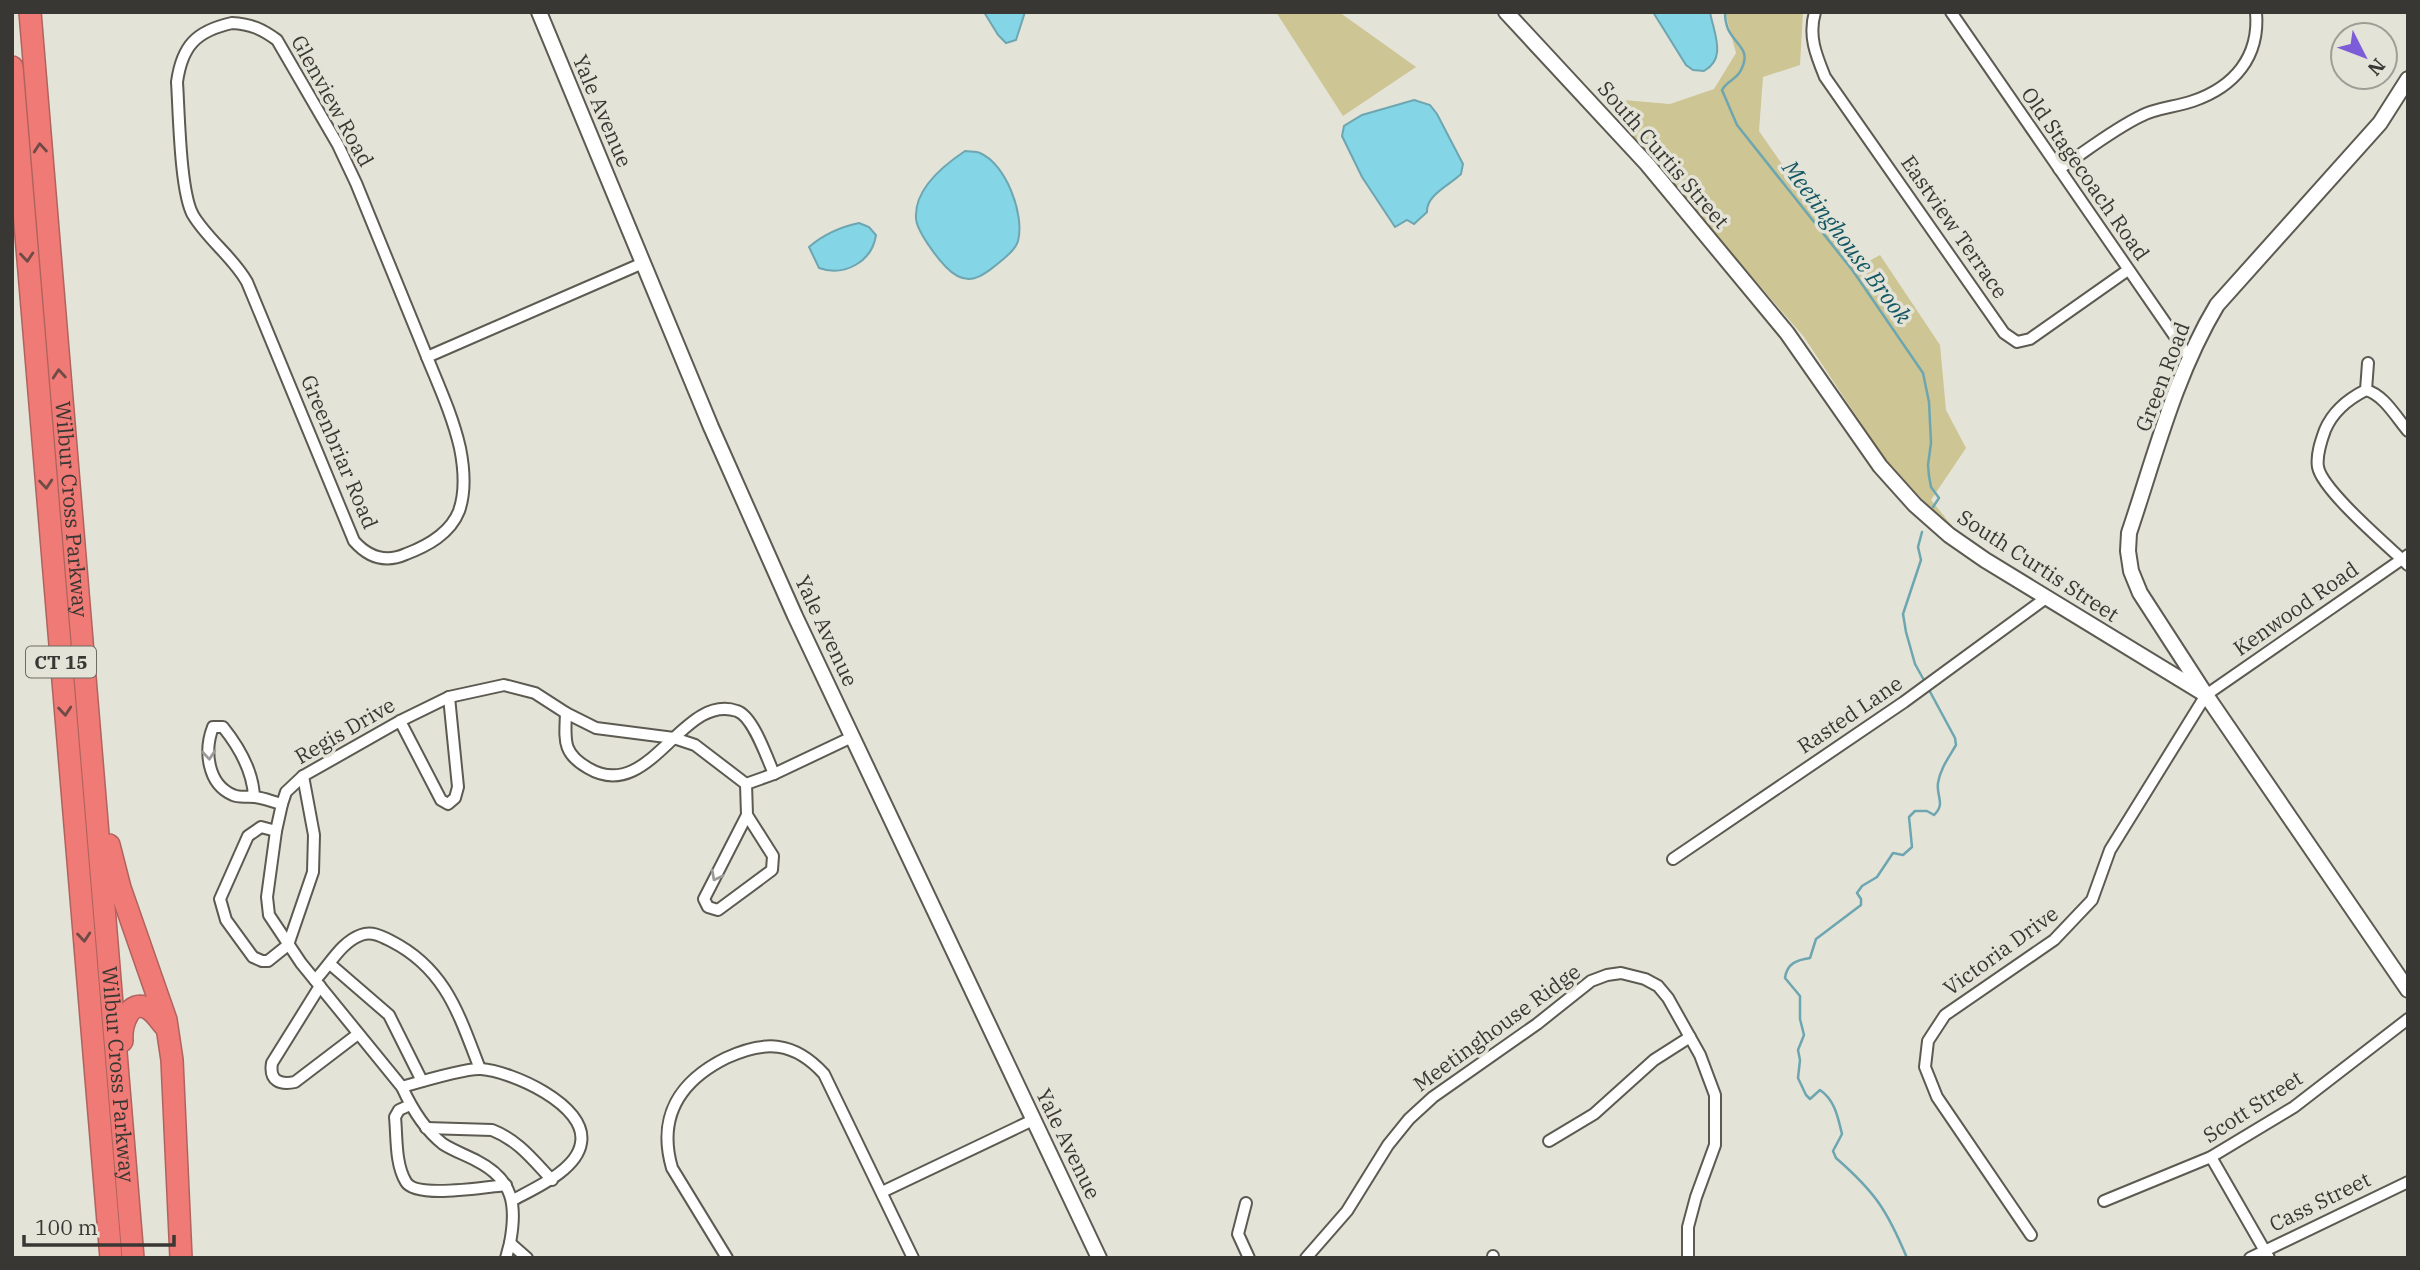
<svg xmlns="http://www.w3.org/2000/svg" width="2420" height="1270" font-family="'IBM Plex Serif',serif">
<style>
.green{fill:#cdc593}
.water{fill:#84d5e5;stroke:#6da6b0;stroke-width:2}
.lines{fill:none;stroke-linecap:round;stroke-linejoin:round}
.stream{stroke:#6da6b0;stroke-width:2.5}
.minor-casing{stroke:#5c5a51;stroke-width:14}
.tertiary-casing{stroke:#5c5a51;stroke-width:18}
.motorway-casing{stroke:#b0635e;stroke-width:24}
.minor{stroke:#fff;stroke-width:10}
.tertiary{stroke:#fff;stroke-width:14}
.motorway{stroke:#f07a75;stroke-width:21}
.oneway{stroke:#6f4b47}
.oneway2{stroke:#9c9b99}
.labels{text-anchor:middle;stroke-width:7;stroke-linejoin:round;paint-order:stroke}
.shield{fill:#e4e3d8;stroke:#6c6b64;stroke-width:2}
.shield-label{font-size:19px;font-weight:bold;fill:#383733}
.street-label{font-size:21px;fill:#383733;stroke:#e4e3d8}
.water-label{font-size:23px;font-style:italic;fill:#125763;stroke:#e4e3d8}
</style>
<rect width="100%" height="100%" fill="#e4e3d8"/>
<g class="green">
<path d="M1276,12H1339L1416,67L1343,116Z"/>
<path d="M1725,12H1803L1800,65L1763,77L1759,131L1855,269L1880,255L1940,345L1946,410L1966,448L1931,500L1958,533L1921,498L1882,455L1804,337L1624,129L1623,100L1670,104L1714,89L1736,53Z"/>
</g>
<g class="water">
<path d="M984,12H1025L1016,40L1006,43L998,35Z"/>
<path d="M1653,12H1710C1714,34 1727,58 1704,71L1693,70L1686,65Z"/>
<path d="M1414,100L1430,105L1437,114L1463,164L1461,174C1450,185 1426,195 1427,212L1414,224L1407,220L1395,227L1362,177L1342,136L1344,126L1362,115Z"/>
<path d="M965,151C969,152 976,151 980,153C1006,164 1025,215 1018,241C1016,249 1007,256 1001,261C982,277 967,289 946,267C937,258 916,230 916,218C914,189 944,165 965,151Z"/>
<path d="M859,223L869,227L876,235C872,262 844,277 819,268L809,247C824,234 840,227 859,223Z"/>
</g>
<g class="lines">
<g class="stream">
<path d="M1725,12C1725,18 1726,24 1728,29C1735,45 1752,49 1741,70C1737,79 1727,81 1722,90L1737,125L1853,271L1923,373L1929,402L1931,443L1928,465L1929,476L1931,487L1939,498L1933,507"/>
<path d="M1922,532L1918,547L1921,560L1903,614L1906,632L1915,664L1925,682"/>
<path d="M1907,1258C1887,1210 1875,1192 1836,1158L1833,1151L1842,1134C1838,1118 1835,1100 1820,1090L1810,1099L1806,1095L1798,1078L1800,1060L1798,1050L1804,1035L1800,1019V996L1785,978C1787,963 1797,960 1810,958L1816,939L1861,905V899L1857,893L1862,886L1877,877L1893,853L1903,855L1912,847L1909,817L1915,811H1927L1934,815C1946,804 1936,796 1938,783C1940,769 1949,757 1956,745L1955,738L1928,688"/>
</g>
<g class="minor-casing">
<g id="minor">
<path d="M1815,12C1808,36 1816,55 1825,77L2004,333L2017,342L2030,339L2128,270"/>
<path d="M1951,12L2189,357"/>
<path d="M232,23C251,24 262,29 277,40L338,145L356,183C378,238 401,292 423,347C436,380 452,413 460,448C464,468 466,491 459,511C450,534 427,546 406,554C386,563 369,558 354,541L247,282C233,257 208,240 193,215C180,192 179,112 177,82C182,46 196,31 232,23Z"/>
<path d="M2059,169C2085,152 2112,130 2141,116C2156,108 2176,107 2193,101C2234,87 2260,57 2256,12"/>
<path d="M427,357L643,263"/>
<path d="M2368,363L2366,390C2348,399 2333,411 2325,430C2321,441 2316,455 2318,467C2322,490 2388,546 2408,565"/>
<path d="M2366,390C2384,395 2396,417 2408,431"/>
<path d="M566,713C565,740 562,753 588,768C650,805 682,692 737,711C753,716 767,758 774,774"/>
<path d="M400,721L441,800L448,804L455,798L458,787L449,697"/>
<path d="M746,784L747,815L704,899L708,907L718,910L772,870L773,856L747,815"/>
<path d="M254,797C253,771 239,747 223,727H213C204,750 207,784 233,795C239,798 247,796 255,797C264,798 273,802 282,804"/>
<path d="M276,831L261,827L248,836L220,899L226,920L253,957L262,961H268L288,945L313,872L314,835L303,776"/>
<path d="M1673,859L1904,702L2046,598"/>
<path d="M330,964L389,1015L422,1081"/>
<path d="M315,980C329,966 341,942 361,935C372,931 381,936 391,941C446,969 459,1015 480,1069"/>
<path d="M320,986L272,1063C269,1081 280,1085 295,1082L358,1034"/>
<path d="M402,1087C419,1082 466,1068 481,1069C511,1071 588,1105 581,1143C577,1170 535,1188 513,1200"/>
<path d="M410,1105L399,1110L395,1117C397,1137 395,1164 406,1182C416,1199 486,1187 506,1185"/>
<path d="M426,1128L492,1130C518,1140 533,1160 552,1180"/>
<path d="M1549,1141L1594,1114L1654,1060L1690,1037"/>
<path d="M2211,1157L2269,1258"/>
<path d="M882,1192L1033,1120"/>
<path d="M2104,1201L2211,1157L2294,1107L2408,1019"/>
<path d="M1246,1203L1238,1234L1249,1258"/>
<path d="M2031,1235L1937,1097L1925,1067L1928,1041L1945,1015L2054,940L2092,900L2110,850L2206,695L2408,555"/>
<path d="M510,1243C517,1206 514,1180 477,1161C466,1155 454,1151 443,1144C424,1129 412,1109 402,1087L301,963L269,915L267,897L276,831L282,804L286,792L303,776L400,721L449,697L504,685L535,693L566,713L596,728L674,738L695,745L746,784L774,774L852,737"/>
<path d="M506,1258L510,1243L527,1258"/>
<path d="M727,1258L672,1168C657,1116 680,1081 726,1058C765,1040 794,1041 824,1074L913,1258"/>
<path d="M1306,1258L1347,1211L1388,1145L1409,1119L1433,1097L1537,1024L1591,981L1607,975L1621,973L1645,979L1658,986L1668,998L1700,1055L1715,1095V1145L1696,1197L1688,1227V1258"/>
<path d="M1493,1258V1256"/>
<path d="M2250,1258L2408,1182"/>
</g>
</g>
<g class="tertiary-casing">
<g id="tertiary">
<path d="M539,12L711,427L795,616L1099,1258"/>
<path d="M1506,12L1647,164L1787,333L1880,466L1915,505L1949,535L1985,560L2203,693"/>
<path d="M2408,79L2380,123L2217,305C2175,375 2155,456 2129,533L2128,551L2131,571L2140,593L2206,695L2408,990"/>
</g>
</g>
<g class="motorway-casing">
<g id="motorway">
<path id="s1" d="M30,12L133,1258"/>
<path d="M12,67L111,1258"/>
<path d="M109,845L120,888L166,1020L172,1060L181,1258"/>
<path d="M122,1041C121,1027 128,997 149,1009C156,1013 160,1021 165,1026"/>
</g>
</g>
<use href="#minor" class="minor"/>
<use href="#tertiary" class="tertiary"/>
<use href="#motorway" class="motorway"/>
</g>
<defs><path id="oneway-chevron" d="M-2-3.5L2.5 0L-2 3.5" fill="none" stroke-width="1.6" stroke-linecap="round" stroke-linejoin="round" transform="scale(1.75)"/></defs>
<g class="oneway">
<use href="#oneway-chevron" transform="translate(40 148) rotate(-95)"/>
<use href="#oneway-chevron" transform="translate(27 257) rotate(85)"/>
<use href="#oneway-chevron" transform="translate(59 374) rotate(-95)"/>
<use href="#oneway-chevron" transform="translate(46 484) rotate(85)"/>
<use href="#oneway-chevron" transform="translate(65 711) rotate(85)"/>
<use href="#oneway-chevron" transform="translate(84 937) rotate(85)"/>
</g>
<g class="oneway2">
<use href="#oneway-chevron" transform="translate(209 755) rotate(85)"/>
<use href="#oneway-chevron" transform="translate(716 876) rotate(117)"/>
</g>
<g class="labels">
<rect class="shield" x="26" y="646.5" width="70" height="31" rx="5"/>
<g class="shield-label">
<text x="61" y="669">CT 15</text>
</g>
<g class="street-label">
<text transform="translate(332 101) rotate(61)" y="7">Glenview Road</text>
<text transform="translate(602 111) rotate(67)" y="7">Yale Avenue</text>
<text transform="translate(1663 155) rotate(49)" y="7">South Curtis Street</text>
<text transform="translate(2085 174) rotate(55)" y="7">Old Stagecoach Road</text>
<text transform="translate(1954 227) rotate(55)" y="7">Eastview Terrace</text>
<text transform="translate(2163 377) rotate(-69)" y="7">Green Road</text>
<text transform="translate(339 452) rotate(67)" y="7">Greenbriar Road</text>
<text dy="7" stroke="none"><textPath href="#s1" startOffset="499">Wilbur Cross Parkway</textPath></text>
<text transform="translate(2038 566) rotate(33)" y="7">South Curtis Street</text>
<text transform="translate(2296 609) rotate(-35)" y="7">Kenwood Road</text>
<text transform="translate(826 631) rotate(65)" y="7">Yale Avenue</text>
<text transform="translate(1850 715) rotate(-34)" y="7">Rasted Lane</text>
<text transform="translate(345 731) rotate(-30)" y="7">Regis Drive</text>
<text transform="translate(2001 951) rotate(-36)" y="7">Victoria Drive</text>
<text transform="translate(1497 1028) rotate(-36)" y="7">Meetinghouse Ridge</text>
<text dy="7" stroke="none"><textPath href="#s1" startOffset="1066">Wilbur Cross Parkway</textPath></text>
<text transform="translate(2253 1107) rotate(-33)" y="7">Scott Street</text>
<text transform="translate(1068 1144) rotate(64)" y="7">Yale Avenue</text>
<text transform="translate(2320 1202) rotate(-26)" y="7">Cass Street</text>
</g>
<g class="water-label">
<text transform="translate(1847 242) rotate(53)" y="8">Meetinghouse Brook</text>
</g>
</g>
<rect width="2420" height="1270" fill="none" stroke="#383733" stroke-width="28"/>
<g transform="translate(2364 56) rotate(132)"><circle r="33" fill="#e4e3d8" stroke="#9f9e96" stroke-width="2"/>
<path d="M0-5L12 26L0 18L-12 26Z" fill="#7c5cd7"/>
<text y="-10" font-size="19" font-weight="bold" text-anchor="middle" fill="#383733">N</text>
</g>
<path d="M24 1235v10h150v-10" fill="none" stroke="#383733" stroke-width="3.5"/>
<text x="35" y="1235" font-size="21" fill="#383733" stroke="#e4e3d8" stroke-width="5" paint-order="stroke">100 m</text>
</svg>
